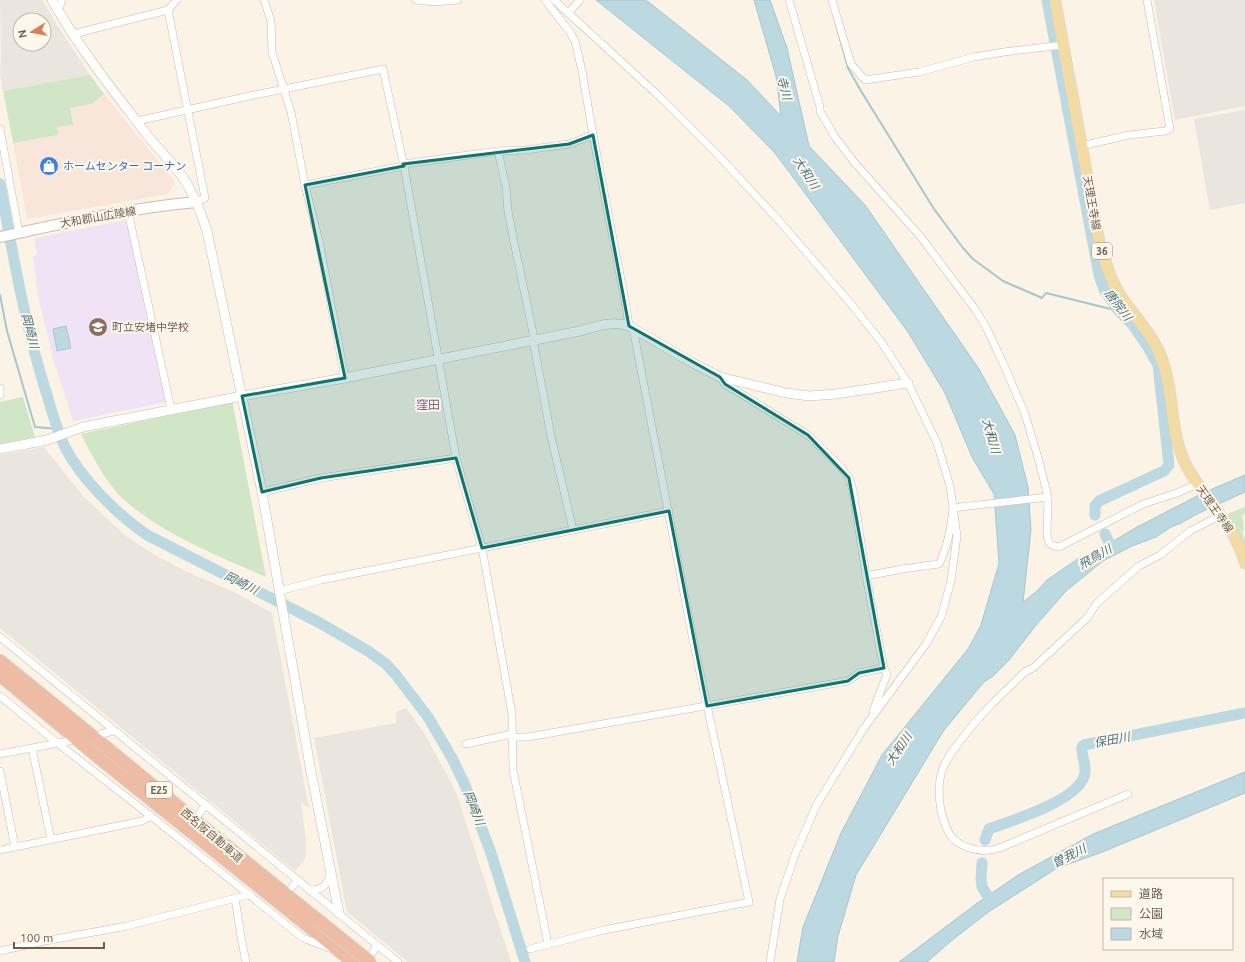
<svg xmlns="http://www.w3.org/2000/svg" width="1245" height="962" font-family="Ubuntu,'Noto Sans JP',sans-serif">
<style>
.commercial{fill:#f9e6db}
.industrial{fill:#eae5df;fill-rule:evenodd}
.education{fill:#f0e3f6}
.green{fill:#d0e6c6}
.water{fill:#bcd9e1;stroke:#a4c7d2}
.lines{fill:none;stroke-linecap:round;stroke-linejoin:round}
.stream{stroke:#a4c7d2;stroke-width:2}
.river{stroke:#bcd9e1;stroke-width:11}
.minor-casing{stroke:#cabcad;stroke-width:8}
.tertiary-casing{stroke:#cabcad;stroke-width:10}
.secondary-casing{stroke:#cdbdab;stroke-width:12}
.primary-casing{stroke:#d7d1cd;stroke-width:12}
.motorway-casing{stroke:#d7d1cd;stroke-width:14}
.minor{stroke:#fff;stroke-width:7}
.tertiary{stroke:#fff;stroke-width:9}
.secondary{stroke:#fff;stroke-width:10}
.primary{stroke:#f2dba5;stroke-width:11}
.motorway{stroke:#eebca3;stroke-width:12}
.motorway-bridge-casing{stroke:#d7d1cd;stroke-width:14;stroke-linecap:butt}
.motorway-bridge{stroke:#eebca3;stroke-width:12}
.marked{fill:#0f766e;fill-opacity:0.2;stroke:#0f766e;stroke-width:3;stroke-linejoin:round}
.labels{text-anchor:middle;stroke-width:4;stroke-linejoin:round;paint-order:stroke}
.shield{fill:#fdf7ec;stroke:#9a8a7d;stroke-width:1}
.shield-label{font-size:10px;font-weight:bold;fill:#705c4d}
.shop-label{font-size:11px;fill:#366cbe;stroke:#fdf7ec;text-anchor:start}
.street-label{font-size:11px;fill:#705c4d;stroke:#fdf7ec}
.education-label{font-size:11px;fill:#785e54;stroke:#fdf7ec;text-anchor:start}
.water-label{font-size:12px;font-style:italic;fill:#497481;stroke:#fdf7ec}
.neighbourhood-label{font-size:12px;fill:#82668c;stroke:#fdf7ec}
</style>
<rect width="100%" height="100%" fill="#faf3e6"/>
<path class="commercial" d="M104,94L174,181V184L168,194L27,219L13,143L58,135L57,127L70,108L91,104Z"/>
<g class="industrial">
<path d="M0,0H42L57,25L90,75L3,91L0,74L1,58ZM20,20H44V44H20Z"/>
<path d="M1154,0H1245V106L1175,120Z"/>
<path d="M1245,110V203L1210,210L1194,119Z"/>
<path d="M44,447L83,496L103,515L126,536L150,552L185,571L234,592L272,613L309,808L301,802L306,840V858L295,871L0,628V455Z"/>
<path d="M406,708L426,736L456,792L511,962H408L347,912L314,738L396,723V712Z"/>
</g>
<path class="education" d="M127,220L167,402L73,421L53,358L38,296L33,256L37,255L34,238Z"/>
<g class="green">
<path d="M90,75L104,94L91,104L70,108L73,125L57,127L58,135L13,143L3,91Z"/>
<path d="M23,397L35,437L0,444V402Z"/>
<path d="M233,402V405L266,577C219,556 169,537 129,504C107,486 94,459 81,434Z"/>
<path d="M1245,507V514L1242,515L1244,530L1242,532L1245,540V551L1226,516L1227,514Z"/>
</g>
<g class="water">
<path d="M596,0H646L747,80L781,116L776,76L754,0H770L787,48L809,146L865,205L979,369L1015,435L1028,487L1031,530L1023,602L1037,591L1047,580L1079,558L1117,539L1137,527L1203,493L1245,475V492L1199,513L1181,523L1171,527L1156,537L1132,546L1103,561L1066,591L1037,624L1009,660L993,676L984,682L944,730L856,875L838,936L834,962H797L803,927L841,833L882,755L968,649L981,625L999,563L994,494L972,457L945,393L908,332L775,153L729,106Z"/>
<path d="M66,326L71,348L57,351L53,329Z"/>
<path d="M1245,772V793L1100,853L1057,868L987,913L951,941L927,962H899L976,904L1018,875L1093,834Z"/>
</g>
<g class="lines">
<g class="stream">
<path d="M835,21L848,68L861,91L934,209L963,248L973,259L1003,281L1042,298L1046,293L1119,311"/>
<path d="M0,295L7,331L35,427L58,429"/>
</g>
<g class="river">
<path d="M1047,0L1099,275L1104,290L1119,311L1133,325L1149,349L1158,365L1169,465L1164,471L1099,501L1095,506V515"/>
<path d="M0,184C13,255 25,326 47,395C52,412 57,431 65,447C81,479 118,515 147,535L320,623L368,651L386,664L396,675L428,717L452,758L465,785L491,853L525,962"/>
<path d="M1105,534L1111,547"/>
<path d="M985,840L989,829C1013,820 1074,802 1084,777C1088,767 1081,757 1082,747L1084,745L1245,713"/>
<path d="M982,863L981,878L982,887L991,901"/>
</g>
<g class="minor-casing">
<g id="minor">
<path d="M264,0L271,21L272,52L291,112L305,185L319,241L345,378"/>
<path d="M416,0L434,2L458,0"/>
<path d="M545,0L570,32L575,41L582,71L593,135L626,306L629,326"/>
<path d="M554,0L660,97L719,156L781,223L852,305L882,343L908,383L937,443L950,486L957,536L951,581L941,617L926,644L864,728L817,804L796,852L780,899L770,962"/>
<path d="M789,0L820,107V111L835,137L854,162L920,236L975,309L986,327L1003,363L1025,414L1039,461L1048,497L1047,535L1049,543L1054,546L1059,547L1143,504L1177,493L1197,484"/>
<path d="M832,0L851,64L865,80L919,72L974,57L1004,52L1063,45"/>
<path d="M168,10L205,198L196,202"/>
<path d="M58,12L62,0"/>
<path d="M568,13L580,0"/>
<path d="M73,34L168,10L177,0"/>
<path d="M137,121L254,95L383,69L404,166L456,458L482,548L512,714L513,770L548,944"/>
<path d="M0,129L19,233"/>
<path d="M1081,146L1129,135L1165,131L1170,129L1147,0"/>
<path d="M498,151L506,187L508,211L514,242L533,333V340L551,436L573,530"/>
<path d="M403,164L498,151L525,150L569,144L593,135"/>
<path d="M305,185L404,166"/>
<path d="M128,211L171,409"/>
<path d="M720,377L725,384L808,435L841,467L849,478L853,490L866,576L884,668L887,674L873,711"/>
<path d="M0,388V395"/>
<path d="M262,492L321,478L456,458"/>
<path d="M866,576L902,569L939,564C948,546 951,529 953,509L960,507L1048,497"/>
<path d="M279,591L321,580L669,511"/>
<path d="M0,637L398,962"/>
<path d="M0,696L56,742L161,824L303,938L329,948"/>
<path d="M101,734L114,731"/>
<path d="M513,737H528L848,681L859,673L884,668"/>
<path d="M466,744L512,734"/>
<path d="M32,748L51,840"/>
<path d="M0,754L69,741"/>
<path d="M0,771L15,847"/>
<path d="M1128,794L1002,847C998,848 994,850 990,850C977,852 958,846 951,836C945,828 944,820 941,811C939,799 938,783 942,771C946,759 953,750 961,740C980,714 1003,693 1026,671L1033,668L1087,618L1097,603L1139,566L1160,555L1190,531L1221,515"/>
<path d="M199,814L206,804"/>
<path d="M0,850L142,821L151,816"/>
<path d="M292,887L298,880"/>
<path d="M309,890C324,890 327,885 331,872"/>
<path d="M235,898L241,937L246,962"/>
<path d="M530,949L604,930L749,902L692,635L633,328"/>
<path d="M0,951L39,942L127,926L248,895"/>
<path d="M367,962L377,945"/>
</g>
</g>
<g class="tertiary-casing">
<g id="tertiary">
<path d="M52,0C78,46 112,89 144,131C156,147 170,160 182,176C193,192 201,212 207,231L262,492L311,772L339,913"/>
<path d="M0,449L47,440L83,427L242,396L345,378L580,331C596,327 613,320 629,326L691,362L720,377L786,393L809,396L836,394L908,383"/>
</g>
</g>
<g class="secondary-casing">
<path id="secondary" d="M0,237C65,223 130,208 196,202"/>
</g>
<g class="primary-casing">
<path id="primary" d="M1055,0L1099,240C1105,261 1111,283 1124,301C1138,320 1154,337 1162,359C1175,394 1169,432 1186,465C1204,499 1235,525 1245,563"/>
</g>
<g class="motorway-casing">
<g id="motorway">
<path d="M0,661C106,746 211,835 318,920"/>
<path d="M0,675L104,762L353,962"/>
</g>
</g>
<use href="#minor" class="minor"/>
<use href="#tertiary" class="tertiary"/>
<use href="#secondary" class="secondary"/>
<use href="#primary" class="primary"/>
<use href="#motorway" class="motorway"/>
<g class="motorway-bridge-casing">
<path id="motorway-bridge" d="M318,920L370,962"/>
</g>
<use href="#motorway-bridge" class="motorway-bridge"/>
</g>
<path class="marked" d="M593,135L629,326L720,377L725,384L808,435L849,478L884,668L859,673L848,681L707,706L669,511L482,548L456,458L321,478L262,492L242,396L345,378L305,185L404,166L403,164L569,144Z"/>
<defs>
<g id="shop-disc" transform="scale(1)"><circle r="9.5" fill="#3f7fe0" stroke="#fdf7ec"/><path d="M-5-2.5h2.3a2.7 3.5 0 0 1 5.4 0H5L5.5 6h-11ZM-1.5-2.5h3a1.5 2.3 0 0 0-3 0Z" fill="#fff"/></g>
<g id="school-disc" transform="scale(1)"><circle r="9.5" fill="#8d6e63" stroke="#fdf7ec"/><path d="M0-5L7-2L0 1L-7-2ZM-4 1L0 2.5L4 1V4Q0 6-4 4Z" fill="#fff"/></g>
</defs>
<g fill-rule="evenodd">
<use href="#shop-disc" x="49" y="166"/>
<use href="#school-disc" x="98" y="327"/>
</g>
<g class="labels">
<g class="shield">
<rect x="1092" y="243" width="20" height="16" rx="3"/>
<rect x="146" y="782" width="26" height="16" rx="3"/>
</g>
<g class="shield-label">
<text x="1102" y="255">36</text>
<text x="159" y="794">E25</text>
</g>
<g class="shop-label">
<text x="63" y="170">ホームセンター コーナン</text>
</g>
<g class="street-label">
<text transform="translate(1092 203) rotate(80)" y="4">天理王寺線</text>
<text transform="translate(98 217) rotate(-10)" y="4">大和郡山広陵線</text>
<text transform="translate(1215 509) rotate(55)" y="4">天理王寺線</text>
<text transform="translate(212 835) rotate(40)" y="4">西名阪自動車道</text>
</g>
<g class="education-label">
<text x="112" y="331">町立安堵中学校</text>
</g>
<g class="water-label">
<text transform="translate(784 88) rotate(75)" y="4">寺川</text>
<text transform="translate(806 173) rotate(57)" y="4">大和川</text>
<text transform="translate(1118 305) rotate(52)" y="4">唐院川</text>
<text transform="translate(30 331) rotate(76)" y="4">岡崎川</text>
<text transform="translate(991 436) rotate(74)" y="4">大和川</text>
<text transform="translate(1095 557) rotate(-30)" y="4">飛鳥川</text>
<text transform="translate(241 583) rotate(27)" y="4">岡崎川</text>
<text transform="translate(1112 740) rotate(-11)" y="4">保田川</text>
<text transform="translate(899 749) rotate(-56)" y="4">大和川</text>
<text transform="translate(474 808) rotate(69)" y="4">岡崎川</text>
<text transform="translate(1069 856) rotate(-27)" y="4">曽我川</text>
</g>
<g class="neighbourhood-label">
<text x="428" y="409">窪田</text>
</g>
</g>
<rect x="1103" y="878" width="130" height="72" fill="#fdf7ec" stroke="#c5b9ac"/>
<rect x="1111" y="891" width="20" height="6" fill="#f2dba5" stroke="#c5b9ac"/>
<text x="1139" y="898" font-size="12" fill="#705c4d">道路</text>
<rect x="1111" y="908" width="20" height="12" fill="#d0e6c6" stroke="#c5b9ac"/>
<text x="1139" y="918" font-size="12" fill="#705c4d">公園</text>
<rect x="1111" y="928" width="20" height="12" fill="#bcd9e1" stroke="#c5b9ac"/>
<text x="1139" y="938" font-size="12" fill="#705c4d">水域</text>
<g transform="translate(32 32) rotate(259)"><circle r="19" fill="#fdf7ec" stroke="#c5b9ac"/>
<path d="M0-3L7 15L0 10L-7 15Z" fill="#d77d57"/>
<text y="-6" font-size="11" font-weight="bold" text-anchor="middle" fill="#705c4d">N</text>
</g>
<path d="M14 942v6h90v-6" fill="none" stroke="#705c4d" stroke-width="2"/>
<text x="20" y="942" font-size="12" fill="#705c4d" stroke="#fdf7ec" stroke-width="3" paint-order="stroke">100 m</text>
</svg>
